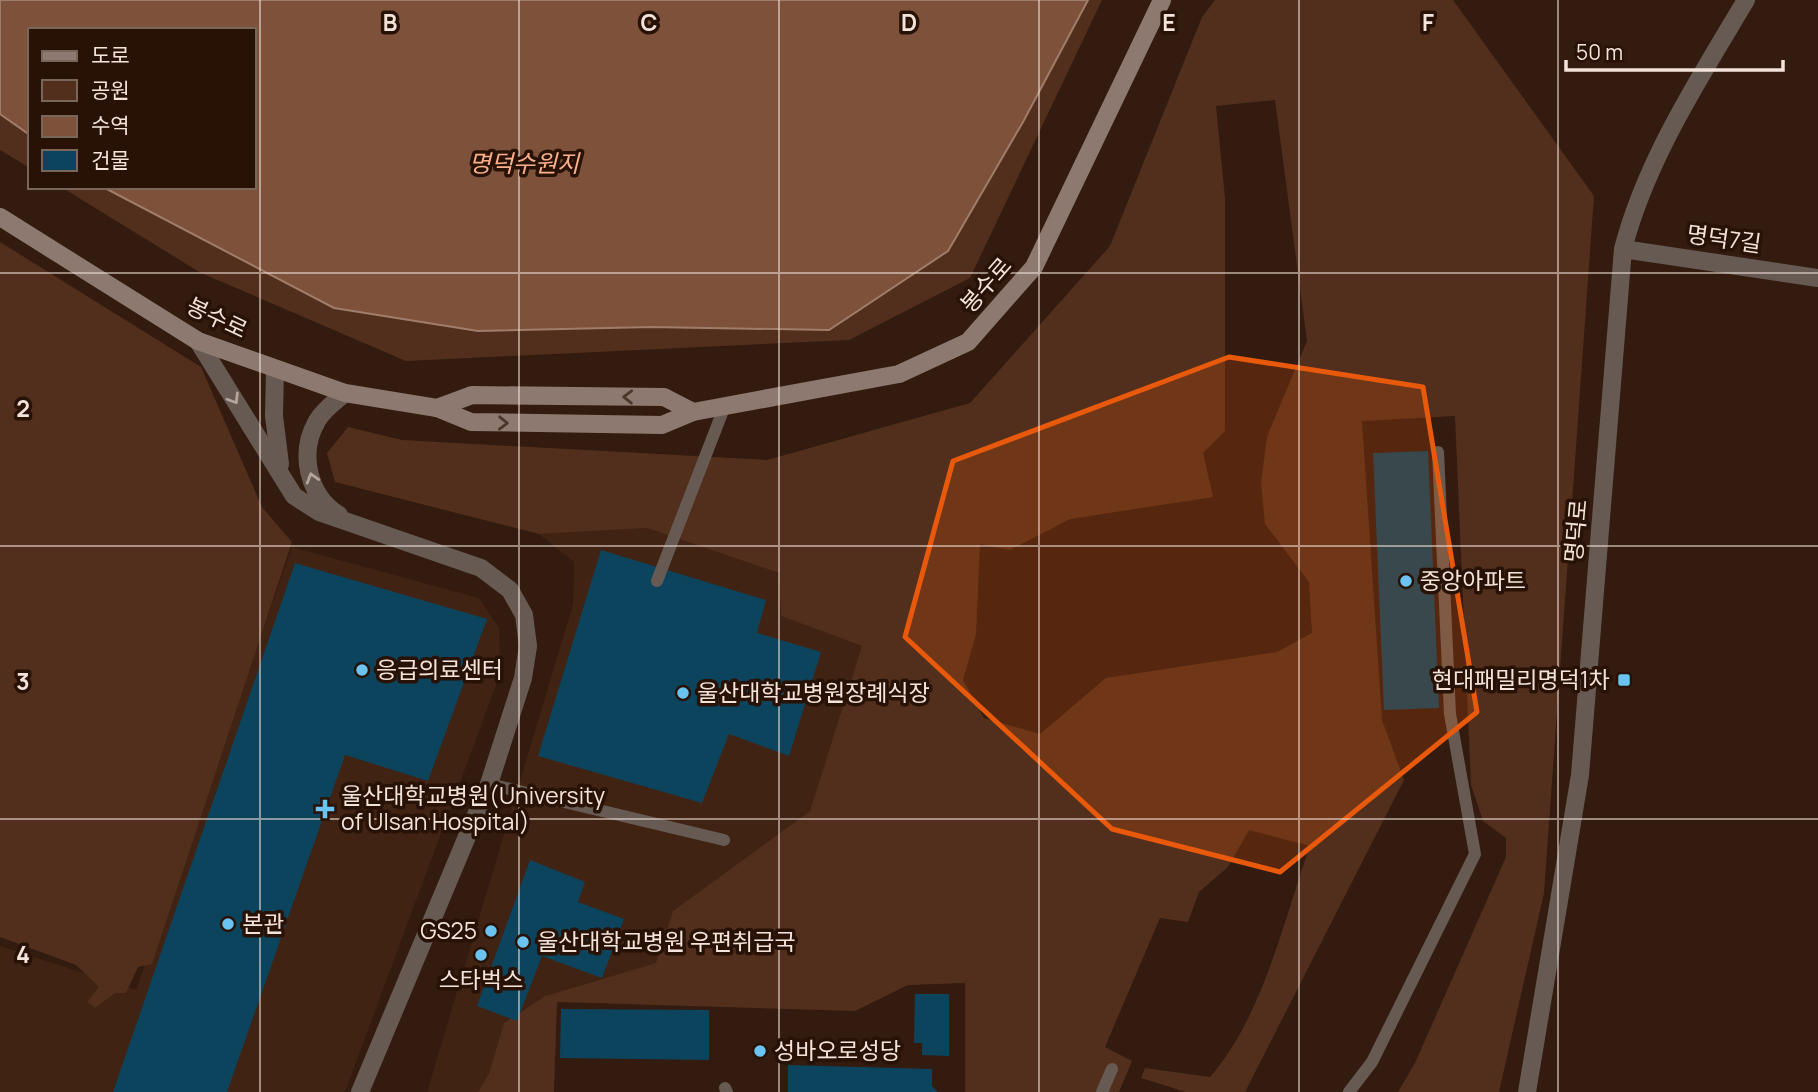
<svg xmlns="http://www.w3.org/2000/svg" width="1818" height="1092" font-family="Manrope,'Noto Sans KR',sans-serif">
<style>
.built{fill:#402312}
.green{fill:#522f1c;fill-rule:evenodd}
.water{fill:#7d513a;stroke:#a07d6a;stroke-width:2}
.building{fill:#0d445d}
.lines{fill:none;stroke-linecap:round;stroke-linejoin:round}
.service{stroke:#665a53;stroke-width:12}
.minor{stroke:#665a53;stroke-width:18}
.tertiary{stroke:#665a53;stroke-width:18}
.secondary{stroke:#8d796f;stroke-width:18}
.oneway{stroke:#4b362b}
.oneway2{stroke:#b4a59d}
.marked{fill:#e8590c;fill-opacity:0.2;stroke:#e8590c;stroke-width:5;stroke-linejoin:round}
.grid{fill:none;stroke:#f3e3da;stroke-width:2;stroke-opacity:0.55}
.poi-dot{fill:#6ac3f1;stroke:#281206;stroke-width:2.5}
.labels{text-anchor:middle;stroke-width:7;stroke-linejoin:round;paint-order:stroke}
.street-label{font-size:23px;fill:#f3e3da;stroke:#281206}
.poi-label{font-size:23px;fill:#f3e3da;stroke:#281206;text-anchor:start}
.water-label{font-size:24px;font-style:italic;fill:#fab18b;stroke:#281206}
.grid-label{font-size:23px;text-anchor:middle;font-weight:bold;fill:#f3e3da;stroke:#281206;stroke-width:7;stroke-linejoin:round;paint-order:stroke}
</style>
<rect width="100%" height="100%" fill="#331b0f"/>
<g class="built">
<path d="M647,528L779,573L782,616L863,646L810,811L673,911L657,963L545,996L504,1023L489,1073L478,1092H427L573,604L574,562L539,534Z"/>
<path d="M292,547L479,598L499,628L501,672L345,1092H0V946L136,990Z"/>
</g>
<g class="green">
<path d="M1088,0H1102L970,278L849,340L406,361L201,273L61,187H103L334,308L478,331L651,327L1023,122Z"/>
<path d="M1215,0H1453L1594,196L1544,893L1499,1092H1398L1415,1063L1506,857V838L1483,821L1471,785L1455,416L1362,421L1382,720L1404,780L1245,1092H1186L1141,1078L1145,1068L1210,1077C1263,1016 1283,922 1310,846L1249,830L1228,867L1199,892L1188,922L1160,918L1105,1047L1132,1061L1119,1092H965V983L908,985L855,1011L557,1002L554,1092H478L489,1073L504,1023L545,996L656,963L673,911L810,811L862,646L781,616L779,573L647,528L539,534L335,482L327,453L348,427L402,440L767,460L970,403L1110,246L1202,17ZM1275,100L1307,341L1267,437L1261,483L1265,524L1309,582L1312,633L1277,652L1106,678L1040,734L984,718L963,680L976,634L980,544L1010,550L1070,519L1213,497L1203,453L1225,431V198L1216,106Z"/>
<path d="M0,114L30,135V168L0,150Z"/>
<path d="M0,242L201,367L262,507L292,542L152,964L138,967L126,993H115L95,1008L87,1002L99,987L76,965L0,937Z"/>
</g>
<path class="water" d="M0,0H1088L1023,122L948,251L829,330L651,327L478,331L334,308L103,187H254V30H30V135L0,114Z"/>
<g class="building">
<path d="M1428,451L1439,708L1384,710L1373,453Z"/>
<path d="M601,550L766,600L757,633L821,652L789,756L729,734L702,803L538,756Z"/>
<path d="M295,563L487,619L428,781L345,755L227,1092H113Z"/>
<path d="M530,860L585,882L578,902L624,919L602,978L542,956L517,1021L477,1006Z"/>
<path d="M915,994H949V1056L922,1055V1043H914Z"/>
<path d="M561,1009L709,1010V1060L560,1058Z"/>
<path d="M788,1065L932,1069V1086L938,1092H788Z"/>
</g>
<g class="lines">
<g class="service">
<path d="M657,581L724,408"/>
<path d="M489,784L724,840"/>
<path d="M725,1088L727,1092"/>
<path d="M1102,1092L1112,1069"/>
<path d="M1349,1092L1372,1062L1475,854L1450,714L1438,452"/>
</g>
<path class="minor" d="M1623,249L1818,278"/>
<g class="tertiary">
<path d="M198,341L294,496L319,512L481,568L510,590L524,615L528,646L523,678L489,784L360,1092"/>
<path d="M275,369L274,416L280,464"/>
<path d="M339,515C307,495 299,452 317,421C323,410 336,401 345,393"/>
<path d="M1527,1092L1580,775L1623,249C1646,160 1699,79 1746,0"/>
</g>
<g class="secondary">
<path d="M0,217L198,341L345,393L437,408L471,422L662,425L693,412L899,374L968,342L1034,267L1162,0"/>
<path d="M437,408L472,395L664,397L693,412"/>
</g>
</g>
<defs><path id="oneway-chevron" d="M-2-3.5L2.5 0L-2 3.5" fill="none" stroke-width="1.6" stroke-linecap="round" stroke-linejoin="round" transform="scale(1.75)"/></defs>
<g class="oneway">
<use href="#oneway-chevron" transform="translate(628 397) rotate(-179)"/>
<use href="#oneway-chevron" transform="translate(503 423) rotate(1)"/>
</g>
<g class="oneway2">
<use href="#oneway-chevron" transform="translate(234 399) rotate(58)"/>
<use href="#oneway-chevron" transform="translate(312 478) rotate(-107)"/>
</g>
<path class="marked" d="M1229,357L1423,387L1477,712L1280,872L1112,829L905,637L953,461Z"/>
<path class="grid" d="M260,0V1092M519,0V1092M779,0V1092M1039,0V1092M1299,0V1092M1558,0V1092M0,273H1818M0,546H1818M0,819H1818"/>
<g class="poi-dot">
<circle cx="1406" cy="581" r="7"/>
<circle cx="362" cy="670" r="7"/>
<rect x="1617" y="673" width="14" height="14" rx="3.5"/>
<circle cx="683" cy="693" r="7"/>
<path d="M321.5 798.5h7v7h7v7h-7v7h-7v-7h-7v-7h7z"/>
<circle cx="228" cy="924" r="7"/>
<circle cx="491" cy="931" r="7"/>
<circle cx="523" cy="942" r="7"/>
<circle cx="481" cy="955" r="7"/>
<circle cx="760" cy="1051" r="7"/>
</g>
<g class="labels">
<g class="street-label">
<text transform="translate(1724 239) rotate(8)" y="8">명덕7길</text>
<text transform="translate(986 285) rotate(-49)" y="8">봉수로</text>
<text transform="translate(217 318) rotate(25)" y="8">봉수로</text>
<text transform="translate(1576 531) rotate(-85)" y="8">명덕로</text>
</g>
<g class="poi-label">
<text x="1420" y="589">중앙아파트</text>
<text x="376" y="678">응급의료센터</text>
<text x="1610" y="688" text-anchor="end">현대패밀리명덕1차</text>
<text x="697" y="701">울산대학교병원장례식장</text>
<text x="341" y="804">울산대학교병원(University<tspan x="341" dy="26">of Ulsan Hospital)</tspan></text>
<text x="242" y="932">본관</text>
<text x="477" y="939" text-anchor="end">GS25</text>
<text x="537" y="950">울산대학교병원 우편취급국</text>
<text x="481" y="988" text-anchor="middle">스타벅스</text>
<text x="774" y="1059">성바오로성당</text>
</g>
<g class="water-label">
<text x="524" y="172">명덕수원지</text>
</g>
</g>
<g class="grid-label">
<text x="390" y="31">B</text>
<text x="649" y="31">C</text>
<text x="909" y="31">D</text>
<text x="1169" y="31">E</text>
<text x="1428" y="31">F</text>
<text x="23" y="417">2</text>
<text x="23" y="690">3</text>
<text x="23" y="963">4</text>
</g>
<rect x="28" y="28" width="228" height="161" fill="#281206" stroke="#79665b" stroke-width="2"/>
<rect x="42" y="51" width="35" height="10" fill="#8d796f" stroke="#79665b" stroke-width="2"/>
<text x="91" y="63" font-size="21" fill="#f3e3da">도로</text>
<rect x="42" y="80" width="35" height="21" fill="#522f1c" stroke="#79665b" stroke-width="2"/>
<text x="91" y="98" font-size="21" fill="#f3e3da">공원</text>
<rect x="42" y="116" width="35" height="21" fill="#7d513a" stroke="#79665b" stroke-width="2"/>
<text x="91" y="133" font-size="21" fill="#f3e3da">수역</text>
<rect x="42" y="150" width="35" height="21" fill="#0d445d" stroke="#79665b" stroke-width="2"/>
<text x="91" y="168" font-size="21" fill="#f3e3da">건물</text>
<path d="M1566 60v10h217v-10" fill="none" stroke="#f3e3da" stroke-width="3.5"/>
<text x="1576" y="60" font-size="21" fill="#f3e3da" stroke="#281206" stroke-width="5" paint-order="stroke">50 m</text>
</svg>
